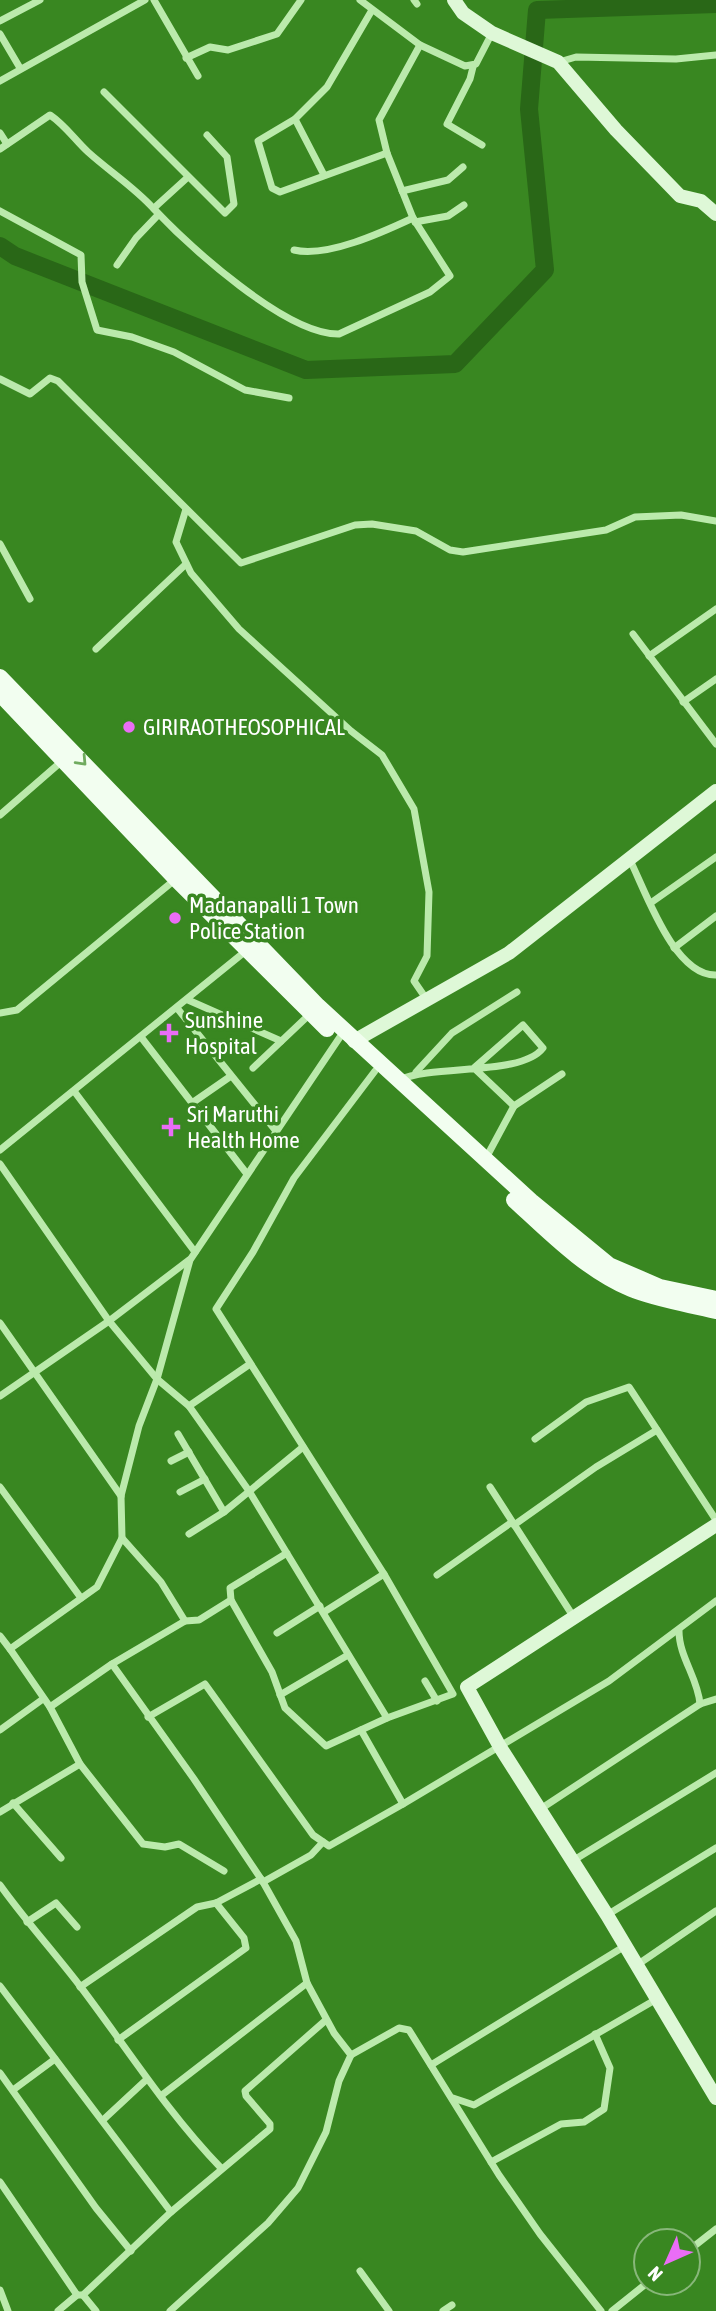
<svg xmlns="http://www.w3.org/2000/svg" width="716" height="2311" font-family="'Asap Condensed',sans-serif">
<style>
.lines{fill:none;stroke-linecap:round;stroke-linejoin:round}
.river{stroke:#296717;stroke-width:18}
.street{stroke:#bbeaac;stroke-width:7}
.secondary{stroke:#def8d7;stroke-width:14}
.primary{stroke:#f2fef0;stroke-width:16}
.oneway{stroke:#70ab5f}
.poi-dot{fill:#ea6df6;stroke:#398721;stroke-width:2.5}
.labels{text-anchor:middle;stroke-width:7;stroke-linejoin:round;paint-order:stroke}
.poi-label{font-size:23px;fill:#fff;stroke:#398721;text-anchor:start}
</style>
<rect width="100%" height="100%" fill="#398721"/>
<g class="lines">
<path class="river" d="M0,246L15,256L306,370L455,364L545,270L529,109L537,10L716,4"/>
<g class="street">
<path d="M154,0L198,76"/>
<path d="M360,0L420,45L465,66L476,64L492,33"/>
<path d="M414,0L417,4"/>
<path d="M372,10L327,87L295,119L258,141L272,188L280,192L387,153"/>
<path d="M0,21L40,0"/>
<path d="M0,34L20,68"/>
<path d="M186,58L210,47L228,50L277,34L301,0"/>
<path d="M559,62L576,57L676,59L716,55"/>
<path d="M473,67L470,79L447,124L482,145"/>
<path d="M0,81L145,0"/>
<path d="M104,92L225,213L234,204L227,157L207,135"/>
<path d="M295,119L324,175"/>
<path d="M0,133L7,144"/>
<path d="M0,149L50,115C65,125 75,140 88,152C109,171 134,187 153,208C189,246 286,335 339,334L430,292L450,276L413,218L387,153L379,120L420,45"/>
<path d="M402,191L448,180L463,167"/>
<path d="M154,208L188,177"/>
<path d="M0,211L81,255L82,282L97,330L132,337L174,352L245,390L289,398"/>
<path d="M415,222L448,216L464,205"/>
<path d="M294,250C327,258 383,232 413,218"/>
<path d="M117,265L136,238L158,215"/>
<path d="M0,379L30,394L50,378L58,381L241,563L355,525L372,524L416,531L450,550L463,552L606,530L635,517L681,515L716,521"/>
<path d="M186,509L176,542L191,573L239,629L351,731L382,755L414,809L429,892L427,956L414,981L427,1000"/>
<path d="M0,544L30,599"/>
<path d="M633,634L716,744"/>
<path d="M96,649L186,564"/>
<path d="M649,656L716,609"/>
<path d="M683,702L716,679"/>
<path d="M0,815L62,761"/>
<path d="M629,858C646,892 674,976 716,975"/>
<path d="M652,902L716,857"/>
<path d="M674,948L716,916"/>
<path d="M188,1000L281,1041"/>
<path d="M177,1008L276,1131"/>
<path d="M0,1013L17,1010L177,878"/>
<path d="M141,1037L247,1174"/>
<path d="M253,1068L310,1014"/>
<path d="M375,1071L294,1178L253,1252L216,1309L384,1574L453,1694L387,1718"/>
<path d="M416,1072L452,1033L517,992"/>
<path d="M399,1080C435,1064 522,1076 543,1048L523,1025L474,1068L514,1106"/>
<path d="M74,1091L195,1252"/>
<path d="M192,1103L231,1076"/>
<path d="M0,1150L247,950"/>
<path d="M486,1158L514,1106L562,1074"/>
<path d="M0,1164L109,1321L157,1379L189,1406L249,1491L387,1718L326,1746L285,1708L272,1672L231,1600L230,1588L287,1553"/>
<path d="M0,1323L121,1496"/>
<path d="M0,1396L109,1321L189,1260"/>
<path d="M189,1406L250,1364"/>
<path d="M178,1434L224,1512"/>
<path d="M535,1439L586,1402L629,1387L716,1520"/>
<path d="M171,1461L189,1452"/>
<path d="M0,1487L81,1598"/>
<path d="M490,1487L573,1616"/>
<path d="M180,1492L205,1479"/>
<path d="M514,1525L596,1467L657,1430"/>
<path d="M189,1534L224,1512L303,1447"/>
<path d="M122,1538L161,1582L185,1621"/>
<path d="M437,1575L512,1522"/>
<path d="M324,1612L384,1574"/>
<path d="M679,1631C679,1657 698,1678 700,1704"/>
<path d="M277,1633L320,1606"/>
<path d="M0,1636L10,1649L97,1587L122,1538L121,1496L139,1426L157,1379L190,1260L344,1031"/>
<path d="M10,1649L50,1707L80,1764L143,1844L165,1847L179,1844L224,1871"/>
<path d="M112,1664L194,1779L263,1882L296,1941L307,1983L334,2033L351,2055L339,2081L326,2132L298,2188L268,2223L170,2311"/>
<path d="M425,1681L437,1701"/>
<path d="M280,1695L348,1655"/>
<path d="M50,1707L112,1664L185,1621L199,1620L231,1600"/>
<path d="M148,1717L205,1684L313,1835L329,1846L403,1804L361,1730"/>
<path d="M0,1730L43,1699"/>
<path d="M13,1803L61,1858"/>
<path d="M403,1804L609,1681L716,1601"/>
<path d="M542,1808L700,1704L716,1699"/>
<path d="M0,1812L80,1764"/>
<path d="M574,1860L716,1773"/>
<path d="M263,1882L311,1855L323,1842"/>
<path d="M0,1885C25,1920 54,1952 80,1986C127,2048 167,2112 221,2168"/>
<path d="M607,1915L716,1848"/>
<path d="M27,1922L56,1903L77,1927"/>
<path d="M637,1965L716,1911"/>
<path d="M0,1986L171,2212"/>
<path d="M80,1987L197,1907L216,1903L261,1879"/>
<path d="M118,2040L246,1948L244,1938L216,1903"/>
<path d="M351,2055L399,2028L409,2030L499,2175L540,2234L601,2311"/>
<path d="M431,2065L625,1946"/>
<path d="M0,2073L96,2208L131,2251"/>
<path d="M13,2090L55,2059"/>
<path d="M162,2095L307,1983"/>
<path d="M453,2098L474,2105L655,2000"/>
<path d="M103,2120L146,2080"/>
<path d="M491,2162L561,2124L584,2122L604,2109L610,2068L595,2034"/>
<path d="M0,2182L77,2295"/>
<path d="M688,2251L716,2229"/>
<path d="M360,2271L389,2311"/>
<path d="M0,2290L8,2311"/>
<path d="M83,2295L96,2311"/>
<path d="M58,2311L77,2295H83L171,2212L270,2129V2124L246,2096L245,2091L326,2020"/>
<path d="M443,2311L452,2305"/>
<path d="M612,2311L647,2283"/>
</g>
<g class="secondary">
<path d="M454,0L463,13L492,33L558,62L616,130L680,196L701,201L716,214"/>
<path d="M354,1041L509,953L716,791"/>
<path d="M716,1525L467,1687L500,1747L607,1915L716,2098"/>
</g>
<g class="primary">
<path d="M0,677L318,1006L531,1201L609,1265L660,1287L716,1299"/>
<path d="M0,694L176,879L327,1029"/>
<path d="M514,1200C550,1233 586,1270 631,1289C658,1300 688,1304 716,1311"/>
</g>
</g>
<defs><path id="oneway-chevron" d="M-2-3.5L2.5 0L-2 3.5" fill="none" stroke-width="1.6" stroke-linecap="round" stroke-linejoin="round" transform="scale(1.75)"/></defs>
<use class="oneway" href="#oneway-chevron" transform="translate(82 761) rotate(47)"/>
<g class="poi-dot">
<circle cx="129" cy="727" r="7"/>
<circle cx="175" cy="918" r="7"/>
<path d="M165.5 1022.5h7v7h7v7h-7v7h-7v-7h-7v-7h7z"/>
<path d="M167.5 1116.5h7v7h7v7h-7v7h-7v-7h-7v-7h7z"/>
</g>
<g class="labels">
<g class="poi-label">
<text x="143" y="735">GIRIRAOTHEOSOPHICAL</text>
<text x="189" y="913">Madanapalli 1 Town<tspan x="189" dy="26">Police Station</tspan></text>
<text x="185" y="1028">Sunshine<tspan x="185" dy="26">Hospital</tspan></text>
<text x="187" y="1122">Sri Maruthi<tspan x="187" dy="26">Health Home</tspan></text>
</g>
</g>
<g transform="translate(667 2262) rotate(225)"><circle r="33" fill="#398721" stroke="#88b77a" stroke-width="2"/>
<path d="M0-5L12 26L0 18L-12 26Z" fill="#ea6df6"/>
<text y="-10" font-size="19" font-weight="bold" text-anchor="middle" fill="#ffffff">N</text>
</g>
</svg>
